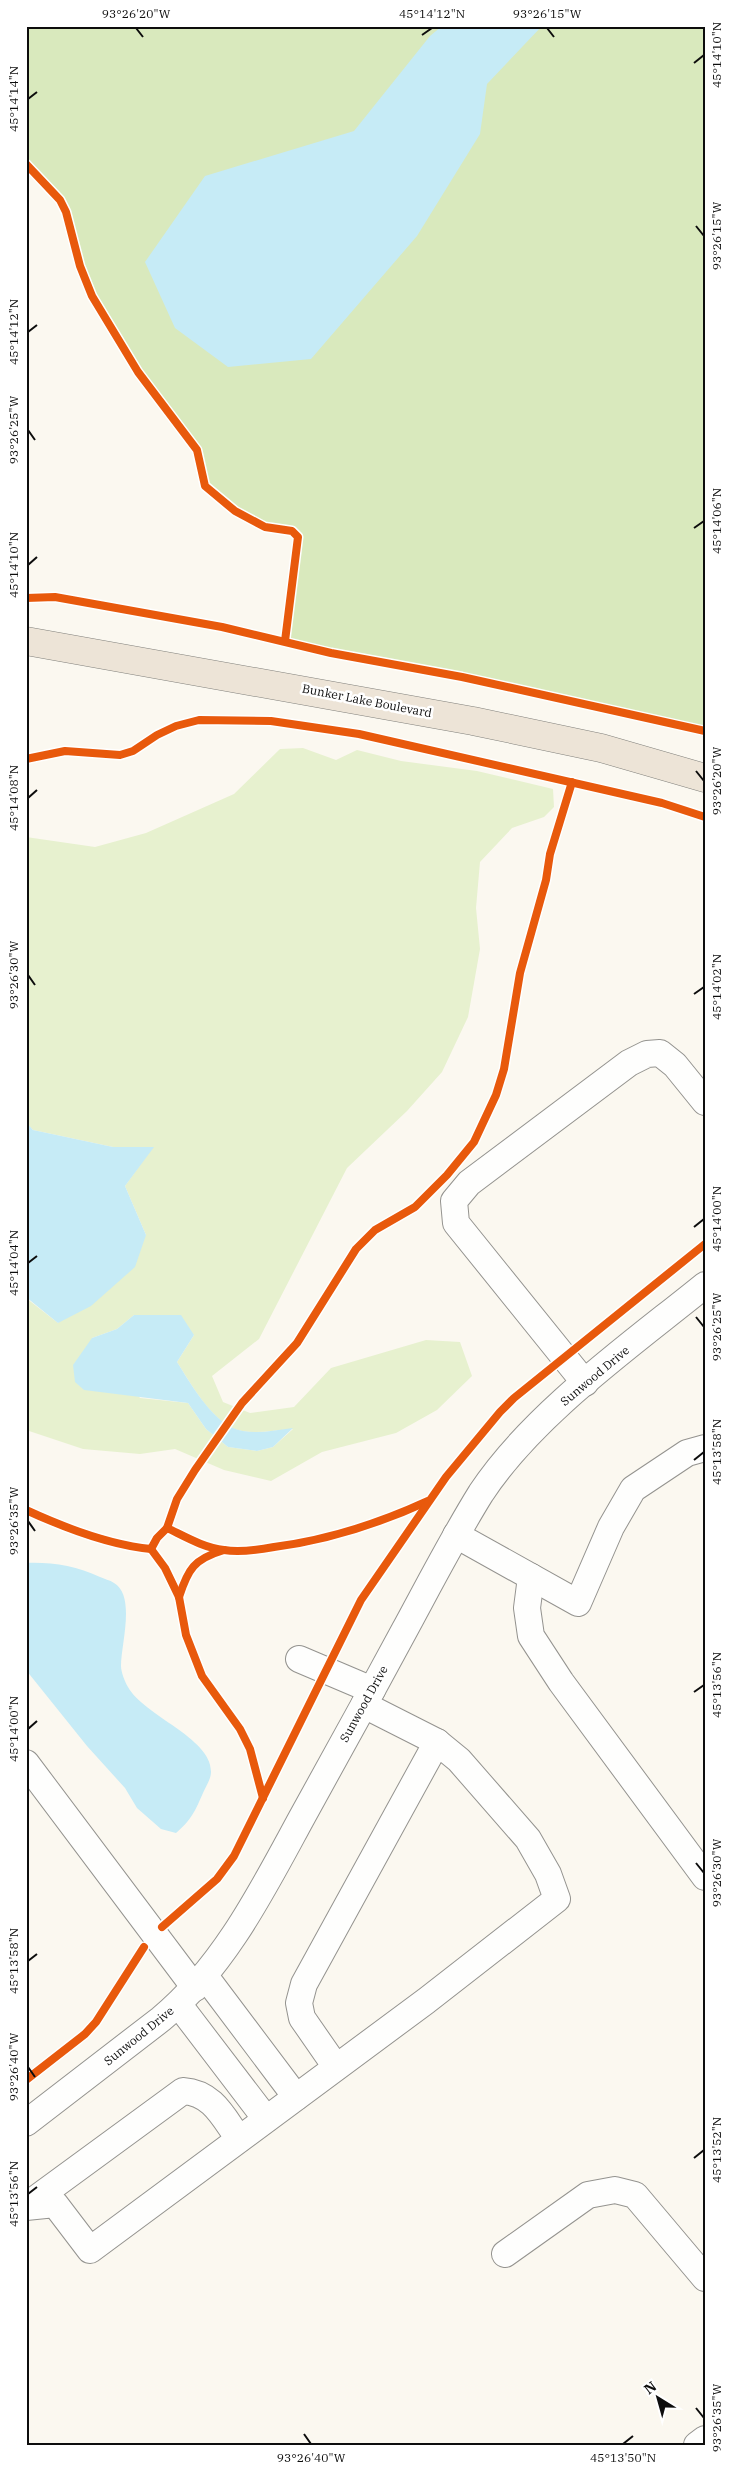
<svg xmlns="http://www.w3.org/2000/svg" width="731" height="2471" font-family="'IBM Plex Serif',serif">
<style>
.green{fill:#e7f1cf;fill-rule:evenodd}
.forest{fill:#d9e9bd}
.water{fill:#c6ebf6}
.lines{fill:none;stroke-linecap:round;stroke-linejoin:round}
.minor-casing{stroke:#94938f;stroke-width:28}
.major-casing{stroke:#81807c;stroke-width:29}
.minor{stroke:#fefefd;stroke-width:26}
.major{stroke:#ede4d7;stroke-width:28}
.cycleway-casing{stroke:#fff;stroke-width:11}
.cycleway{stroke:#e8590c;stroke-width:8}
.ticks{fill:none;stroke:#0d0d0d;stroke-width:2}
.labels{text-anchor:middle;stroke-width:5;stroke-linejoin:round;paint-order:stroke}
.street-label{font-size:12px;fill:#0d0d0d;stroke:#fff}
.neatline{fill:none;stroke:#0d0d0d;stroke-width:2}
.ticks-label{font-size:12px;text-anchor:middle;fill:#0d0d0d}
</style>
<rect width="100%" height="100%" fill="#fbf8f0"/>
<path class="green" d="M303,748L336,760L357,750L401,761L477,771L553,789L554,807L544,817L512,828L480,862L476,908L480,949L468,1017L442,1072L407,1111L347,1168L259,1339L212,1376L223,1402L250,1413L294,1407L331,1368L426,1340L460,1342L472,1376L437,1410L396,1433L322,1452L271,1481L224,1470L175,1449L140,1454L83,1449L26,1430V1298L58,1323L146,1235L125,1186L153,1147H113L33,1130L26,1122V837L95,847L146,833L234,794L280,749ZM134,1315L194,1335L177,1362C191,1384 214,1426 242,1431C258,1434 277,1430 293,1429L273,1447L257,1451L228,1447L206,1429L188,1403L140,1398L92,1338L117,1329Z"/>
<path class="forest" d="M26,26H705V731L462,677L331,653L285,641L298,546V537L292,531L265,527L235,511L205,486L197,450L138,372L92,296L80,266L66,212L60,200L26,164Z"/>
<g class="water">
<path d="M442,26H542L487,84L480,134L417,236L311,359L228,367L175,328L145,262L205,176L354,131L430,36Z"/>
<path d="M26,1122L33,1130L113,1147H154L125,1186L146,1235L135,1267L91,1306L58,1323L26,1297Z"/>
<path d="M134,1315H181L194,1335L177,1362C191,1384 215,1427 243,1431C259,1434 277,1430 293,1428L273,1447L257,1451L228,1447L206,1429L188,1403L84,1390L75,1382L73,1365L92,1338L117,1329Z"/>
<path d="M26,1563C52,1562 76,1566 100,1577C104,1579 110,1580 114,1583C136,1596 121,1644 121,1666C121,1672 125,1682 128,1687C144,1716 212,1738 211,1772C211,1779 206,1786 203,1793C195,1811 192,1819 176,1833L161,1829L137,1808L125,1788L87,1746L26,1670Z"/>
</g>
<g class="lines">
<g class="minor-casing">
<g id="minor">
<path d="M585,1383L456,1223L454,1201L469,1183L629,1063L647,1054L660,1053L675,1065L705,1102"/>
<path d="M456,1535L578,1603L611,1527L633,1489L687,1453L705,1448"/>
<path d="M531,1577L527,1608L531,1636L561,1682L705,1877"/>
<path d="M299,1659L372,1690"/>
<path d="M26,1763L195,1988"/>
<path d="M205,1976L296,2097"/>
<path d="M179,2005L266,2119"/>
<path d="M336,2067L302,2018L299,2003L304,1984L437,1742"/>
<path d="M26,2123L161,2019C224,1967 263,1889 301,1819C336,1756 370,1694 404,1631C429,1585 453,1538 481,1493C533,1414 631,1345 705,1285"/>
<path d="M26,2206L183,2091C213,2093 223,2117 239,2139"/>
<path d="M26,2207L55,2204L90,2250L426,2001L557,1899L548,1874L528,1839L459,1760L437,1742L364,1705"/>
<path d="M505,2254L588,2195L615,2190L635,2195L705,2278"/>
<path d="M697,2445L705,2439"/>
</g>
</g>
<g class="major-casing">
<path id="major" d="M26,641L473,721L601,748L705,778"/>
</g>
<use href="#minor" class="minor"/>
<use href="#major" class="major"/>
<g class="cycleway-casing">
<g id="cycleway">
<path d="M26,164L60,200L66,212L80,266L92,296L138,372L197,450L205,486L235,511L265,527L292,531L298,537L285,641"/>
<path d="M26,598L55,597L222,627L331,653L462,677L705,731"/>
<path d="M26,759L65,751L120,755L133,751L157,735L176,726L199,720L271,721L359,734L662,803L705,817"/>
<path d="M26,1510C65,1528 109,1545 151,1549L157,1538L167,1528L177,1499L195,1470L242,1403L297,1343L356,1249L375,1230L415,1207L447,1175L474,1142L496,1095L504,1069L520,973L546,880L550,854L572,782"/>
<path d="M167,1528C184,1536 204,1548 224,1550C240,1553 258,1550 274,1547C328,1540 378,1524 428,1501"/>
<path d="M151,1549L165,1568L179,1597L186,1635L202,1676L240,1729L250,1749L263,1798"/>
<path d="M179,1597C188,1569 194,1559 224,1550"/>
<path d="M162,1927L217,1879L234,1856L361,1600L446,1477L500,1412L514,1398L705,1244"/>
<path d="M26,2080L85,2034L96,2022L144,1947"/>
</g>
</g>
<use href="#cycleway" class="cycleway"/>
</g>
<path class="ticks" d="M136,28L143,37M547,28L554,37M422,35L432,28M694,63L704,55M28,99L37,92M696,226L704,236M28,332L37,325M28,430L35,440M694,528L704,521M28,565L37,557M696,771L704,781M28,798L37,790M28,975L35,985M694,994L704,987M694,1227L704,1219M28,1263L37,1256M696,1317L704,1327M694,1460L704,1452M28,1521L35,1531M694,1692L704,1685M28,1729L37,1721M696,1863L704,1873M28,1961L37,1954M28,2067L35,2077M694,2158L704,2150M28,2194L37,2187M696,2408L704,2418M304,2434L311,2444M623,2444L633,2436"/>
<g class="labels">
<g class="street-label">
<text transform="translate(367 701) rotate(11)" y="4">Bunker Lake Boulevard</text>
<text transform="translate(595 1376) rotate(-40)" y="4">Sunwood Drive</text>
<text transform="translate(364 1704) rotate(-61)" y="4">Sunwood Drive</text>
<text transform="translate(139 2036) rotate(-39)" y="4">Sunwood Drive</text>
</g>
</g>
<rect width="731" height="2471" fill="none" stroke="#ffffff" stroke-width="55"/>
<g transform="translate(658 2398) rotate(323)" stroke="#ffffff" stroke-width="4" paint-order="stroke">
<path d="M0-4L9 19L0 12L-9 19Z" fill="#0d0d0d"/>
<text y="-8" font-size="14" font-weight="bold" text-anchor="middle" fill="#0d0d0d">N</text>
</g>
<rect x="28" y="28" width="676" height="2416" class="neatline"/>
<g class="ticks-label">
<text x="136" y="18">93°26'20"W</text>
<text x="432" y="18">45°14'12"N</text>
<text x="547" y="18">93°26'15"W</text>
<text transform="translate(717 55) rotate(-90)" y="4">45°14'10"N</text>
<text transform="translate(14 99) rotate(-90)" y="4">45°14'14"N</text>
<text transform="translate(717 236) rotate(-90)" y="4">93°26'15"W</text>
<text transform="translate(14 332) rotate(-90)" y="4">45°14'12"N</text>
<text transform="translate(14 430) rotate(-90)" y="4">93°26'25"W</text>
<text transform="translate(717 521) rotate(-90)" y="4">45°14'06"N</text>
<text transform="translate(14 565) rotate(-90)" y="4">45°14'10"N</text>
<text transform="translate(717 781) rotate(-90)" y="4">93°26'20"W</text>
<text transform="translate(14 798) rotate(-90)" y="4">45°14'08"N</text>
<text transform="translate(14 975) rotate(-90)" y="4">93°26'30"W</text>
<text transform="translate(717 987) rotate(-90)" y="4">45°14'02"N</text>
<text transform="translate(717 1219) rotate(-90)" y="4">45°14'00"N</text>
<text transform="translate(14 1263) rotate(-90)" y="4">45°14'04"N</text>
<text transform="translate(717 1327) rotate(-90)" y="4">93°26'25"W</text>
<text transform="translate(717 1452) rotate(-90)" y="4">45°13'58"N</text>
<text transform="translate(14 1521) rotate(-90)" y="4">93°26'35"W</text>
<text transform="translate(717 1685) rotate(-90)" y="4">45°13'56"N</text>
<text transform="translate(14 1729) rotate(-90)" y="4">45°14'00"N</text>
<text transform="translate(717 1873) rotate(-90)" y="4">93°26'30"W</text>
<text transform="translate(14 1961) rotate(-90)" y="4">45°13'58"N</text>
<text transform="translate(14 2067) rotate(-90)" y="4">93°26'40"W</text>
<text transform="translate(717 2150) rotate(-90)" y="4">45°13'52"N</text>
<text transform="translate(14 2194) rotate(-90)" y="4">45°13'56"N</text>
<text transform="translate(717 2418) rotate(-90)" y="4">93°26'35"W</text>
<text x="311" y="2462">93°26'40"W</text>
<text x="623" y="2462">45°13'50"N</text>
</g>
</svg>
